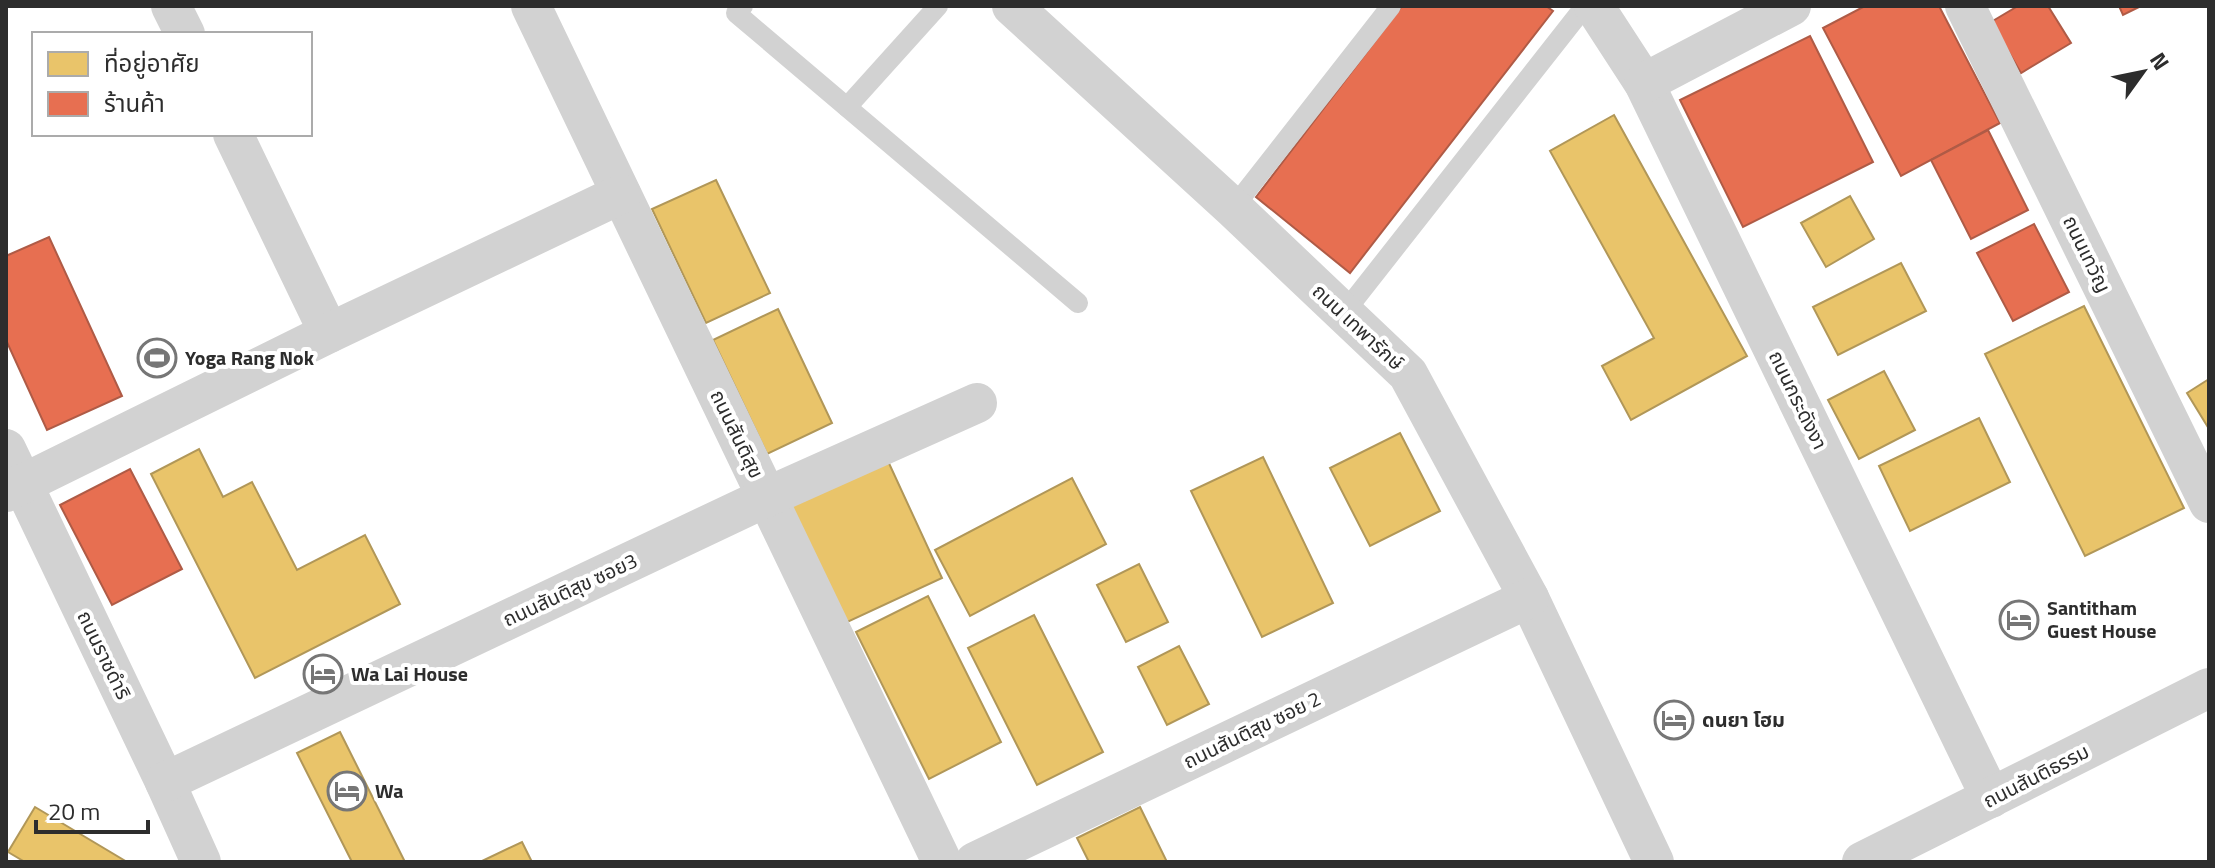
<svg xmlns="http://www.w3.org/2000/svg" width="2215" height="868" font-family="'Titillium Web','Noto Sans Thai',sans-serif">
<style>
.homes{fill:#e9c46a;stroke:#b19758;stroke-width:2}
.shops{fill:#e76f51;stroke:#af5b46;stroke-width:2}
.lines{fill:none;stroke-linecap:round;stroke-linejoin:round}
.service{stroke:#d2d2d2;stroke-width:20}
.minor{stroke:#d2d2d2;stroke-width:40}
.labels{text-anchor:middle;stroke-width:8;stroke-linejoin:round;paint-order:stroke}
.street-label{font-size:20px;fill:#2d2d2d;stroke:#fff}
.poi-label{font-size:20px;font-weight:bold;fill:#2d2d2d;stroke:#fff;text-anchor:start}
</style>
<rect width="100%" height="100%" fill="#fff"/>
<g class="homes">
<path d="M1614,115L1747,356L1631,420L1602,366L1654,338L1550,151Z"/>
<path d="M716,180L770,293L706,323L652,209Z"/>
<path d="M1850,196L1874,239L1826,267L1801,223Z"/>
<path d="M1901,263L1926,311L1838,355L1813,307Z"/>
<path d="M2084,306L2184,508L2085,556L1985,354Z"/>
<path d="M778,309L832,423L767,454L713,340Z"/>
<path d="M1884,371L1915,430L1859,459L1828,400Z"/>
<path d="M2209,379V429L2187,393Z"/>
<path d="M1979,418L2010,482L1910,531L1879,466Z"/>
<path d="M1400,433L1440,511L1370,546L1330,468Z"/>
<path d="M199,449L223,497L252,482L297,570L365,535L400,604L255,678L151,474Z"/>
<path d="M1263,457L1333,603L1262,637L1191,491Z"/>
<path d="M887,459L942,578L843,624L787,505Z"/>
<path d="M1072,478L1106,544L970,616L935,550Z"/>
<path d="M1139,564L1168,622L1126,642L1097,585Z"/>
<path d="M928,596L1001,742L929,779L856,632Z"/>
<path d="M1034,615L1103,752L1037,785L968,648Z"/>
<path d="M1179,646L1209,704L1167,725L1138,667Z"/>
<path d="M340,732L405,862H352L297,753Z"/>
<path d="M35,807L127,862H25L8,852Z"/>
<path d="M1140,807L1167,862H1089L1077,838Z"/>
<path d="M522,842L532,862H480Z"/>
</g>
<g class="shops">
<path d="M1402,6H1546L1553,11L1350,273L1256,197Z"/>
<path d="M1865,6H1939L2000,123L1901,176L1823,28Z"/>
<path d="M2018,6H2048L2071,43L2021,73L1991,22Z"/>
<path d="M2119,6H2141L2123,15Z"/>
<path d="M1810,36L1873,162L1743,227L1680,100Z"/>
<path d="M1988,130L2028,210L1971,239L1931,160Z"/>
<path d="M2034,224L2069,292L2013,321L1977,253Z"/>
<path d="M49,237L122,396L47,430L6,340V256Z"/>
<path d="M130,469L182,569L112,605L60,505Z"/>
</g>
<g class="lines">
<g class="service">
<path d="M743,6L736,13L1078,303"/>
<path d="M847,107L938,6"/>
<path d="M1233,208L1391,6"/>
<path d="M1343,314L1585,6"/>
</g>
<g class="minor">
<path d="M171,6L185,34"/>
<path d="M531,6L942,862"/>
<path d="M1012,6L1233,208L1408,374L1529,598L1654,862"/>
<path d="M1594,6L1644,83L1991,798"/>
<path d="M1965,6L2209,503"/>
<path d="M1644,83L1791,6"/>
<path d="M233,134L329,333"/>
<path d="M6,449L165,782L201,862"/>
<path d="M6,492L329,333L621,194"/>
<path d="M165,782L767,497L977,403"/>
<path d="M975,862L1529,598"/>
<path d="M1862,862L2209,688"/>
</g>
</g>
<defs>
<g id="stadium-ring" transform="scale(2)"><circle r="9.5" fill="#fff" stroke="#767676" stroke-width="1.5"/><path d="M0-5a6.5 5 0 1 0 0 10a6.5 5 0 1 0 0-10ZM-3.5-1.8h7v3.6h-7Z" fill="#767676"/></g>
<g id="hotel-ring" transform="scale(2)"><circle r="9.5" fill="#fff" stroke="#767676" stroke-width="1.5"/><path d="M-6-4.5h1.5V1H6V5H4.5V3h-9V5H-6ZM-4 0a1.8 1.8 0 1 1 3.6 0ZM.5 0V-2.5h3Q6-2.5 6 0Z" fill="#767676"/></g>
</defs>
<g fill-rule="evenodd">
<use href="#stadium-ring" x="157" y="358"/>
<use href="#hotel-ring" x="2019" y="620"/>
<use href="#hotel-ring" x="323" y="674"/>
<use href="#hotel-ring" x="1674" y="720"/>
<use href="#hotel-ring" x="347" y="791"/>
</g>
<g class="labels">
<g class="street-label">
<text transform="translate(2087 254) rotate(64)" y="7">ถนนเทวัญ</text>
<text transform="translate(1358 327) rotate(43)" y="7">ถนน เทพารักษ์</text>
<text transform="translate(1798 400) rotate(64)" y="7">ถนนกระดังงา</text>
<text transform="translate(737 434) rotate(64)" y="7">ถนนสันติสุข</text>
<text transform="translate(570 590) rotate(-25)" y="7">ถนนสันติสุข ซอย3</text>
<text transform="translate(104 655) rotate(64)" y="7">ถนนราชดำริ</text>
<text transform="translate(1252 730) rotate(-26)" y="7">ถนนสันติสุข ซอย 2</text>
<text transform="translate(2036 776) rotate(-27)" y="7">ถนนสันติธรรม</text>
</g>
<g class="poi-label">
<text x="185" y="365">Yoga Rang Nok</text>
<text x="2047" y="615">Santitham<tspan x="2047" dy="23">Guest House</tspan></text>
<text x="351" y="681">Wa Lai House</text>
<text x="1702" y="727">ดนยา โฮม</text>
<text x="375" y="798">Wa</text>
</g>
</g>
<rect width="2215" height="868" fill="none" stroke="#2d2d2d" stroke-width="16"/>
<rect x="32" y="32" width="280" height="104" fill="#ffffff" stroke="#ababab" stroke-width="2"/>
<rect x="48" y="52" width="40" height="24" fill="#e9c46a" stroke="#ababab" stroke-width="2"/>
<text x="104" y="72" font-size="24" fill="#2d2d2d">ที่อยู่อาศัย</text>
<rect x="48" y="92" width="40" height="24" fill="#e76f51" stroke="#ababab" stroke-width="2"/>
<text x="104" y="112" font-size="24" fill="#2d2d2d">ร้านค้า</text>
<g transform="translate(2143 72) rotate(57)" stroke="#ffffff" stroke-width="6" paint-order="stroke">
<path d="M0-6L14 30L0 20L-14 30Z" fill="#2d2d2d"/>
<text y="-12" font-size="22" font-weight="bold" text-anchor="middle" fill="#2d2d2d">N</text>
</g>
<path d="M36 820v12h112v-12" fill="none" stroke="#2d2d2d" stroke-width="4"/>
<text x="48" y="820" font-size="24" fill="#2d2d2d" stroke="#ffffff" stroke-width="6" paint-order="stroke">20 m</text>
</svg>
